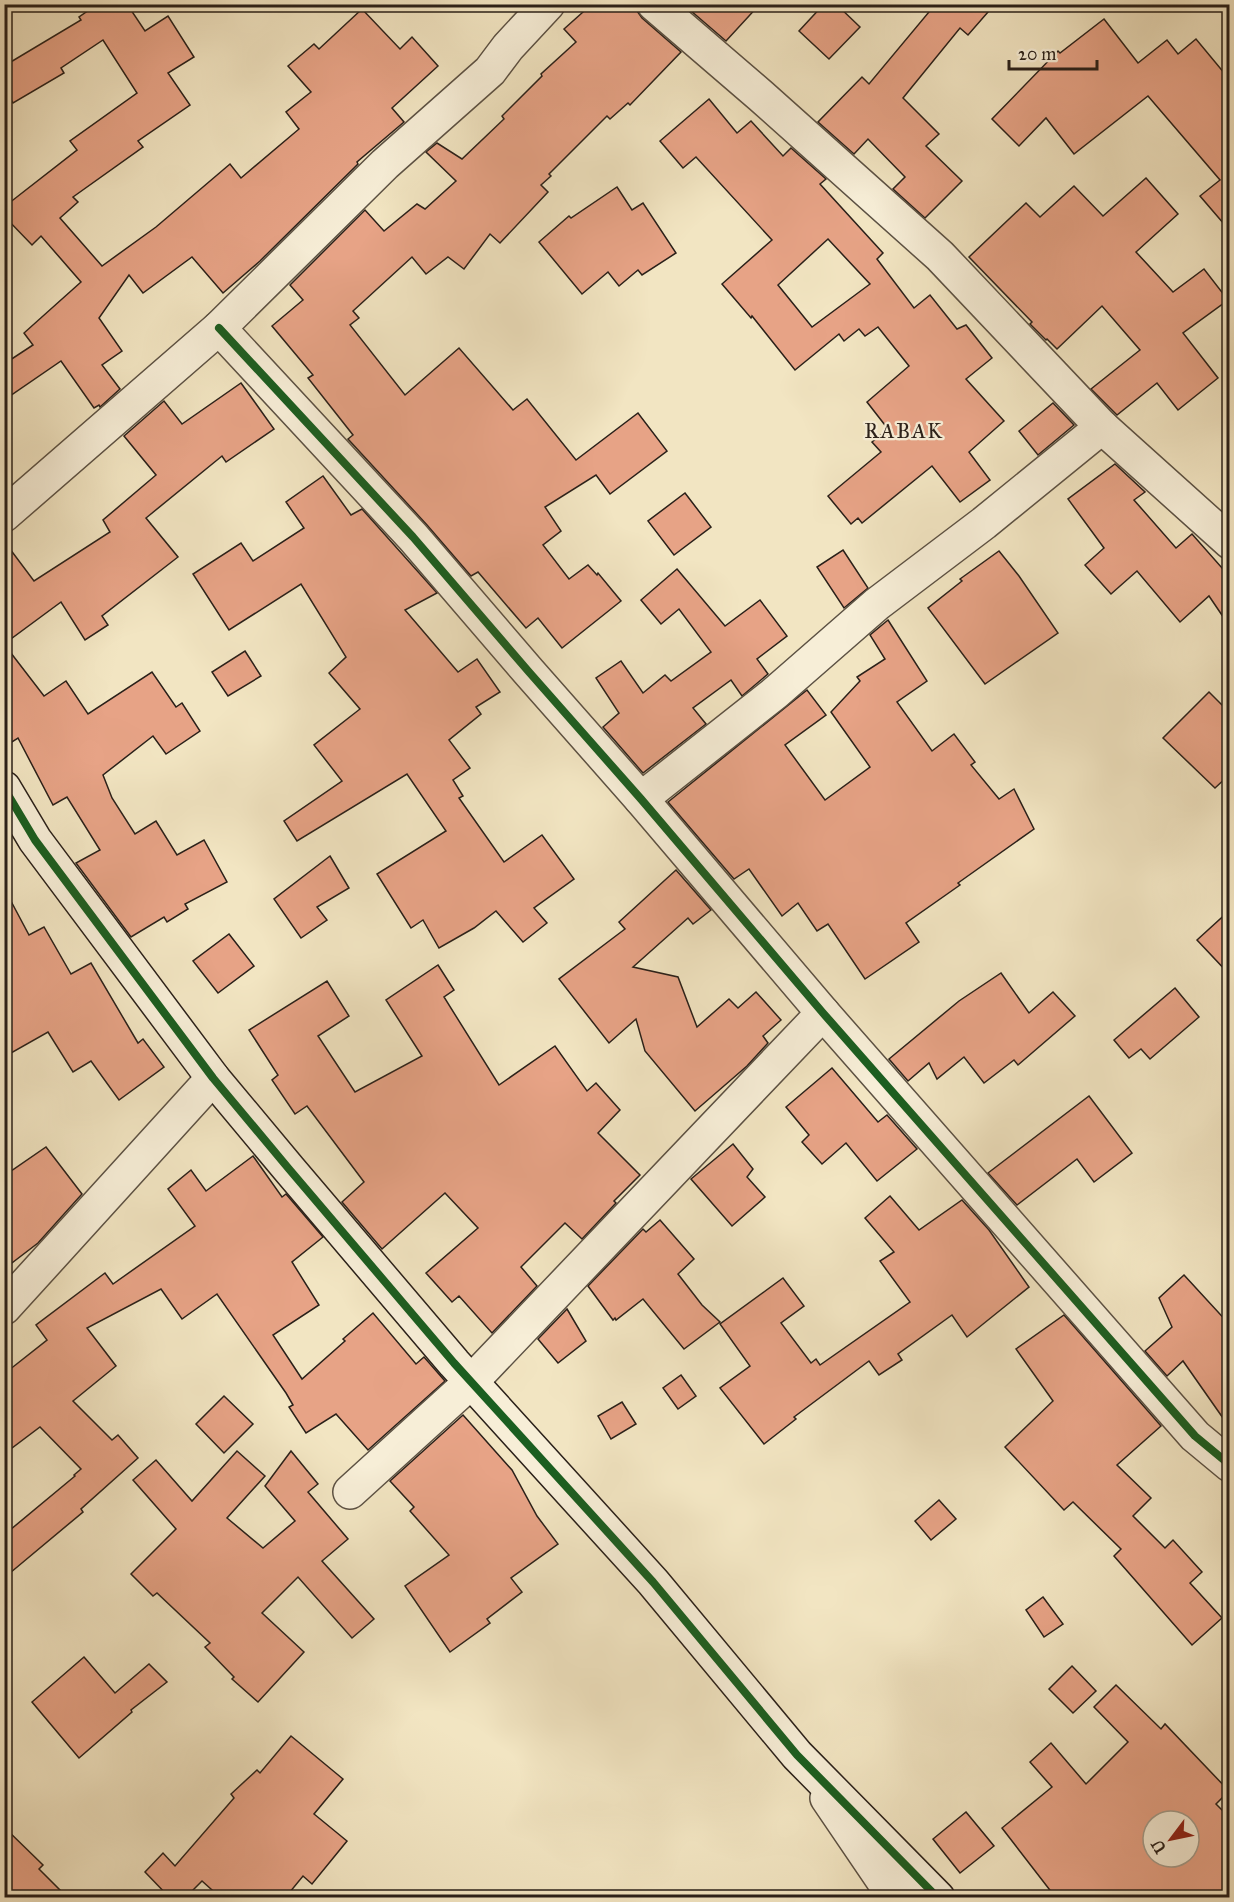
<svg xmlns="http://www.w3.org/2000/svg" width="1234" height="1902" font-family="'IM FELL Great Primer',serif">
<style>
.building{fill:#e7a386;stroke:#2a2019;stroke-width:1.5;fill-rule:evenodd}
.lines{fill:none;stroke-linecap:round;stroke-linejoin:round}
.street-casing{stroke:#5c5143;stroke-width:36}
.secondary-casing{stroke:#2a2019;stroke-width:36}
.street{stroke:#f7eed7;stroke-width:33}
.secondary{stroke:#f7eed7;stroke-width:33}
.cycleway-casing{stroke:#f7eed7;stroke-width:11}
.cycleway{stroke:#1b5e20;stroke-width:8}
.labels{text-anchor:middle;stroke-width:4.5;stroke-linejoin:round;paint-order:stroke}
.quarter-label{font-size:21px;letter-spacing:1.5px;fill:#2a2019;stroke:#f7eed7}
</style>
<rect width="100%" height="100%" fill="#f2e5c2"/>
<filter id="stains"><feTurbulence type="fractalNoise" baseFrequency=".00333" numOctaves="4"/><feColorMatrix values="0 0 0 0 .2 0 0 0 0 .09 0 0 0 0 .02 0 0 0 .5 -.17"/></filter>
<radialGradient id="worn" r=".72"><stop offset=".6" stop-color="#630" stop-opacity="0"/><stop offset="1" stop-color="#630" stop-opacity=".3"/></radialGradient>
<g class="building">
<path d="M98,4H127L145,31L168,16L194,57L168,73L190,105L138,141L143,147L73,197L78,202L60,218L102,266L156,227L230,164L241,178L299,129L286,112L311,92L288,66L314,44L319,49L362,9L400,49L412,37L438,66L392,108L404,122L357,162L358,164L260,261L223,293L192,257L143,293L129,275L99,318L122,351L102,365L120,389L100,407L99,405L94,408L61,361L4,400V364L33,345L24,333L81,282L41,236L32,245L4,216V207L77,150L70,141L137,93L103,40L61,68L64,73L13,103L4,88V66L81,20L79,17Z"/>
<path d="M592,4H636L637,11L642,18L681,52L630,105L628,103L610,119L607,116L549,174L551,176L541,185L548,192L500,243L490,234L464,269L448,257L426,274L412,257L353,311L359,318L350,325L405,395L459,348L513,410L527,399L576,460L638,413L667,451L610,494L596,475L545,507L561,531L543,545L569,579L588,565L597,575L598,573L621,601L562,648L538,618L526,628L478,572L471,576L427,525L348,439L353,435L308,378L313,375L272,326L303,300L290,285L365,210L384,231L417,204L425,209L456,181L426,152L437,143L462,159L504,119L502,116L542,76L541,74L576,42L564,29Z"/>
<path d="M683,4H760L726,41Z"/>
<path d="M824,4H836L860,27L829,59L799,31Z"/>
<path d="M933,4H995L968,35L960,28L903,98L939,134L926,146L962,181L925,218L893,189L905,177L868,139L854,154L818,122L862,77L869,84L934,6Z"/>
<path d="M1104,19L1138,63L1167,40L1178,54L1196,39L1230,80V231L1200,196L1220,180L1148,96L1074,154L1046,118L1019,146L992,119L1058,51L1060,53Z"/>
<path d="M709,99L737,133L751,121L783,156L791,148L826,179L820,184L883,253L877,259L914,308L930,295L957,329L966,325L992,358L966,379L1004,421L969,452L990,480L960,502L932,466L862,523L858,518L851,524L828,496L881,452L872,442L888,429L867,402L909,366L878,327L865,336L859,329L844,341L839,334L795,370L752,316L751,318L722,284L772,240L696,157L683,168L660,141ZM828,239L870,284L812,327L778,285Z"/>
<path d="M1146,178L1178,214L1136,252L1173,292L1204,269L1228,300L1183,333L1218,378L1178,410L1157,383L1117,415L1091,389L1140,350L1102,306L1057,349L1047,339L1046,340L1030,324L1032,322L969,257L1026,203L1040,217L1074,186L1103,216Z"/>
<path d="M617,187L632,210L643,203L676,253L642,275L638,270L619,286L608,272L582,294L539,242L569,216L571,218Z"/>
<path d="M241,383L274,429L226,462L222,456L146,518L178,557L102,616L108,625L85,640L61,602L4,644V541L34,581L110,532L103,520L156,475L124,436L164,401L182,424Z"/>
<path d="M1053,403L1074,425L1038,455L1019,431Z"/>
<path d="M1115,464L1145,492L1134,500L1176,548L1192,534L1230,577V627L1209,596L1180,622L1137,571L1111,594L1085,565L1104,548L1068,499Z"/>
<path d="M323,476L351,515L362,509L437,593L405,610L458,672L477,659L500,692L476,707L481,714L449,740L470,768L453,780L463,796L459,798L504,862L542,835L574,879L534,908L547,923L523,942L496,911L474,928L439,948L423,920L411,928L377,874L446,831L407,774L297,841L284,821L342,781L314,745L360,709L329,673L346,657L301,584L229,630L193,574L241,543L253,561L304,528L286,502Z"/>
<path d="M685,493L711,527L674,555L648,521Z"/>
<path d="M843,550L868,588L844,608L817,567Z"/>
<path d="M999,551L1019,576L1058,633L985,684L928,608L962,581L960,579Z"/>
<path d="M677,569L725,626L760,600L787,636L757,659L768,674L742,696L731,680L693,708L706,724L643,773L603,727L619,713L596,678L621,661L643,693L665,675L671,681L711,652L679,609L661,624L641,600Z"/>
<path d="M888,620L927,681L897,702L932,751L954,734L975,762L971,765L999,799L1014,789L1034,829L958,883L960,885L906,923L919,942L865,979L828,924L817,931L798,903L782,916L749,869L734,879L668,802L807,690L826,715L785,745L825,800L870,767L831,712L860,681L857,677L885,659L870,635Z"/>
<path d="M4,644L44,696L66,681L88,714L152,672L176,707L182,703L200,731L166,754L153,736L103,775L112,798L135,834L156,821L177,855L204,840L227,882L185,904L188,909L167,922L164,917L131,937L76,863L100,850L67,797L53,805L18,738L4,747Z"/>
<path d="M245,651L261,676L228,696L212,672Z"/>
<path d="M1209,692L1230,713V774L1215,788L1163,738Z"/>
<path d="M330,856L349,888L317,907L327,920L301,938L274,899Z"/>
<path d="M676,870L711,910L693,924L688,918L633,967L678,977L697,1027L729,999L738,1008L756,992L781,1020L763,1036L768,1043L747,1066L695,1111L645,1051L636,1019L609,1043L559,979L625,929L619,922Z"/>
<path d="M4,888L29,935L44,927L71,974L91,963L138,1043L143,1039L164,1067L119,1100L91,1061L73,1072L48,1032L4,1057Z"/>
<path d="M1230,910V975L1197,940Z"/>
<path d="M229,934L254,966L218,993L193,961Z"/>
<path d="M438,965L454,990L444,997L499,1085L555,1046L587,1091L596,1083L620,1110L598,1133L640,1175L614,1201L616,1203L582,1239L565,1223L521,1267L537,1286L492,1333L459,1296L452,1302L426,1273L478,1228L445,1193L382,1249L342,1202L364,1182L307,1106L295,1114L272,1080L278,1075L249,1030L327,981L349,1016L318,1036L355,1092L422,1056L386,1000Z"/>
<path d="M1001,973L1029,1013L1053,992L1075,1016L1018,1065L1014,1060L984,1083L964,1057L937,1079L929,1063L908,1081L889,1059L959,1001Z"/>
<path d="M1175,988L1199,1017L1150,1059L1141,1049L1129,1058L1114,1040Z"/>
<path d="M832,1068L878,1122L887,1115L917,1149L877,1181L846,1143L822,1164L802,1142L809,1135L786,1107Z"/>
<path d="M1089,1096L1132,1153L1094,1182L1077,1159L1017,1205L988,1173Z"/>
<path d="M733,1144L753,1169L747,1177L765,1197L732,1226L691,1179Z"/>
<path d="M46,1147L82,1194L38,1243L4,1269V1176Z"/>
<path d="M253,1156L282,1197L286,1194L323,1237L292,1262L319,1305L273,1335L302,1379L345,1341L343,1339L373,1313L416,1364L424,1357L445,1381L368,1450L336,1414L306,1433L289,1407L293,1405L286,1393L217,1294L182,1319L161,1289L87,1328L116,1366L73,1401L112,1440L118,1435L138,1458L81,1509L83,1512L4,1578V1535L75,1476L74,1475L81,1469L40,1427L4,1454V1374L47,1340L36,1325L105,1273L113,1284L195,1226L168,1189L191,1170L206,1191Z"/>
<path d="M890,1196L919,1230L962,1200L989,1230L1029,1287L967,1337L952,1315L898,1354L902,1360L879,1375L869,1361L794,1417L796,1419L764,1444L720,1388L750,1366L720,1324L783,1278L804,1306L781,1323L811,1363L816,1359L820,1365L910,1302L880,1261L894,1252L865,1218Z"/>
<path d="M660,1220L694,1259L678,1274L702,1305L720,1322L684,1349L643,1299L616,1320L615,1318L613,1320L588,1286L643,1229L646,1232Z"/>
<path d="M1184,1275L1230,1325V1428L1183,1361L1167,1376L1145,1351L1172,1327L1159,1298Z"/>
<path d="M567,1309L586,1341L558,1363L538,1339Z"/>
<path d="M1064,1315L1161,1426L1117,1465L1151,1498L1133,1516L1165,1548L1173,1540L1202,1572L1190,1583L1222,1618L1192,1645L1114,1556L1121,1549L1073,1502L1064,1510L1005,1447L1053,1401L1016,1349Z"/>
<path d="M681,1375L696,1396L678,1409L663,1388Z"/>
<path d="M224,1396L253,1424L224,1453L196,1424Z"/>
<path d="M622,1402L636,1424L611,1439L598,1416Z"/>
<path d="M463,1415L512,1470L537,1516L558,1544L511,1578L522,1592L487,1619L490,1623L450,1652L405,1586L449,1555L410,1511L414,1507L390,1481Z"/>
<path d="M237,1451L265,1476L227,1518L263,1548L295,1521L265,1486L291,1451L318,1484L308,1492L348,1539L322,1561L374,1619L352,1638L298,1577L262,1613L304,1652L258,1702L232,1679L234,1677L205,1647L210,1643L157,1593L153,1596L131,1574L176,1529L133,1480L156,1460L192,1501Z"/>
<path d="M939,1500L956,1519L931,1540L915,1521Z"/>
<path d="M1043,1597L1063,1624L1044,1637L1026,1610Z"/>
<path d="M84,1657L115,1693L149,1664L167,1682L131,1710L132,1712L79,1758L32,1702Z"/>
<path d="M1072,1666L1096,1691L1073,1713L1049,1689Z"/>
<path d="M1116,1685L1161,1729L1165,1724L1229,1791L1216,1804L1230,1818V1898H1056L1002,1828L1052,1787L1030,1762L1051,1743L1086,1784L1128,1742L1094,1707ZM1153,1821H1189V1857H1153Z"/>
<path d="M291,1736L343,1779L314,1814L347,1841L312,1884L303,1876L285,1898H221L202,1881L185,1898H170L145,1872L163,1853L175,1866L234,1798L231,1794L257,1770L260,1773Z"/>
<path d="M966,1812L994,1846L960,1873L933,1839Z"/>
<path d="M4,1827L43,1865L39,1869L68,1898H4Z"/>
</g>
<g class="lines">
<g class="street-casing">
<g id="street">
<path d="M654,4L761,96L940,256L1102,427L1230,542"/>
<path d="M219,328L413,537L529,672L641,799L823,1013L1195,1436L1230,1465"/>
<path d="M4,515L219,328L385,164L490,71L508,47L548,4"/>
<path d="M641,799L775,693L877,604L984,523L1102,427"/>
<path d="M4,1308L213,1078"/>
<path d="M350,1492L472,1381L823,1013"/>
<path d="M827,1798L895,1898"/>
</g>
</g>
<g class="secondary-casing">
<path id="secondary" d="M4,788L35,840L213,1078L289,1169L454,1363L653,1582L797,1755L938,1898"/>
</g>
<use href="#street" class="street"/>
<use href="#secondary" class="secondary"/>
<g class="cycleway-casing">
<g id="cycleway">
<path d="M219,328L413,537L529,672L641,799L823,1013L1195,1436L1230,1465"/>
<path d="M4,788L35,840L213,1078L289,1169L454,1363L653,1582L797,1755L938,1898"/>
</g>
</g>
<use href="#cycleway" class="cycleway"/>
</g>
<g class="labels">
<g class="quarter-label">
<text x="904" y="438">RABAK</text>
</g>
</g>
<rect width="1234" height="1902" fill="none" stroke="#f2e5c2" stroke-width="24"/>
<rect x="6" y="6" width="1222" height="1890" fill="none" stroke="#2a2019" stroke-width="3"/>
<rect x="12" y="12" width="1210" height="1878" fill="none" stroke="#2a2019" stroke-width="1.5"/>
<g transform="translate(1171 1839) rotate(238)"><circle r="28" fill="#f7eed7" stroke="#a59c8b" stroke-width="1.5"/>
<path d="M0-4.5L10 22L0 15L-10 22Z" fill="#8f2418"/>
<text y="-9" font-size="16" font-weight="bold" text-anchor="middle" fill="#2a2019">U</text>
</g>
<path d="M1009 60v9h88v-9" fill="none" stroke="#2a2019" stroke-width="3"/>
<text x="1018" y="60" font-size="18" fill="#2a2019" stroke="#f7eed7" stroke-width="4.5" paint-order="stroke">20 m</text>
<rect width="100%" height="100%" filter="url(#stains)"/>
<rect width="100%" height="100%" fill="url(#worn)"/>
</svg>
